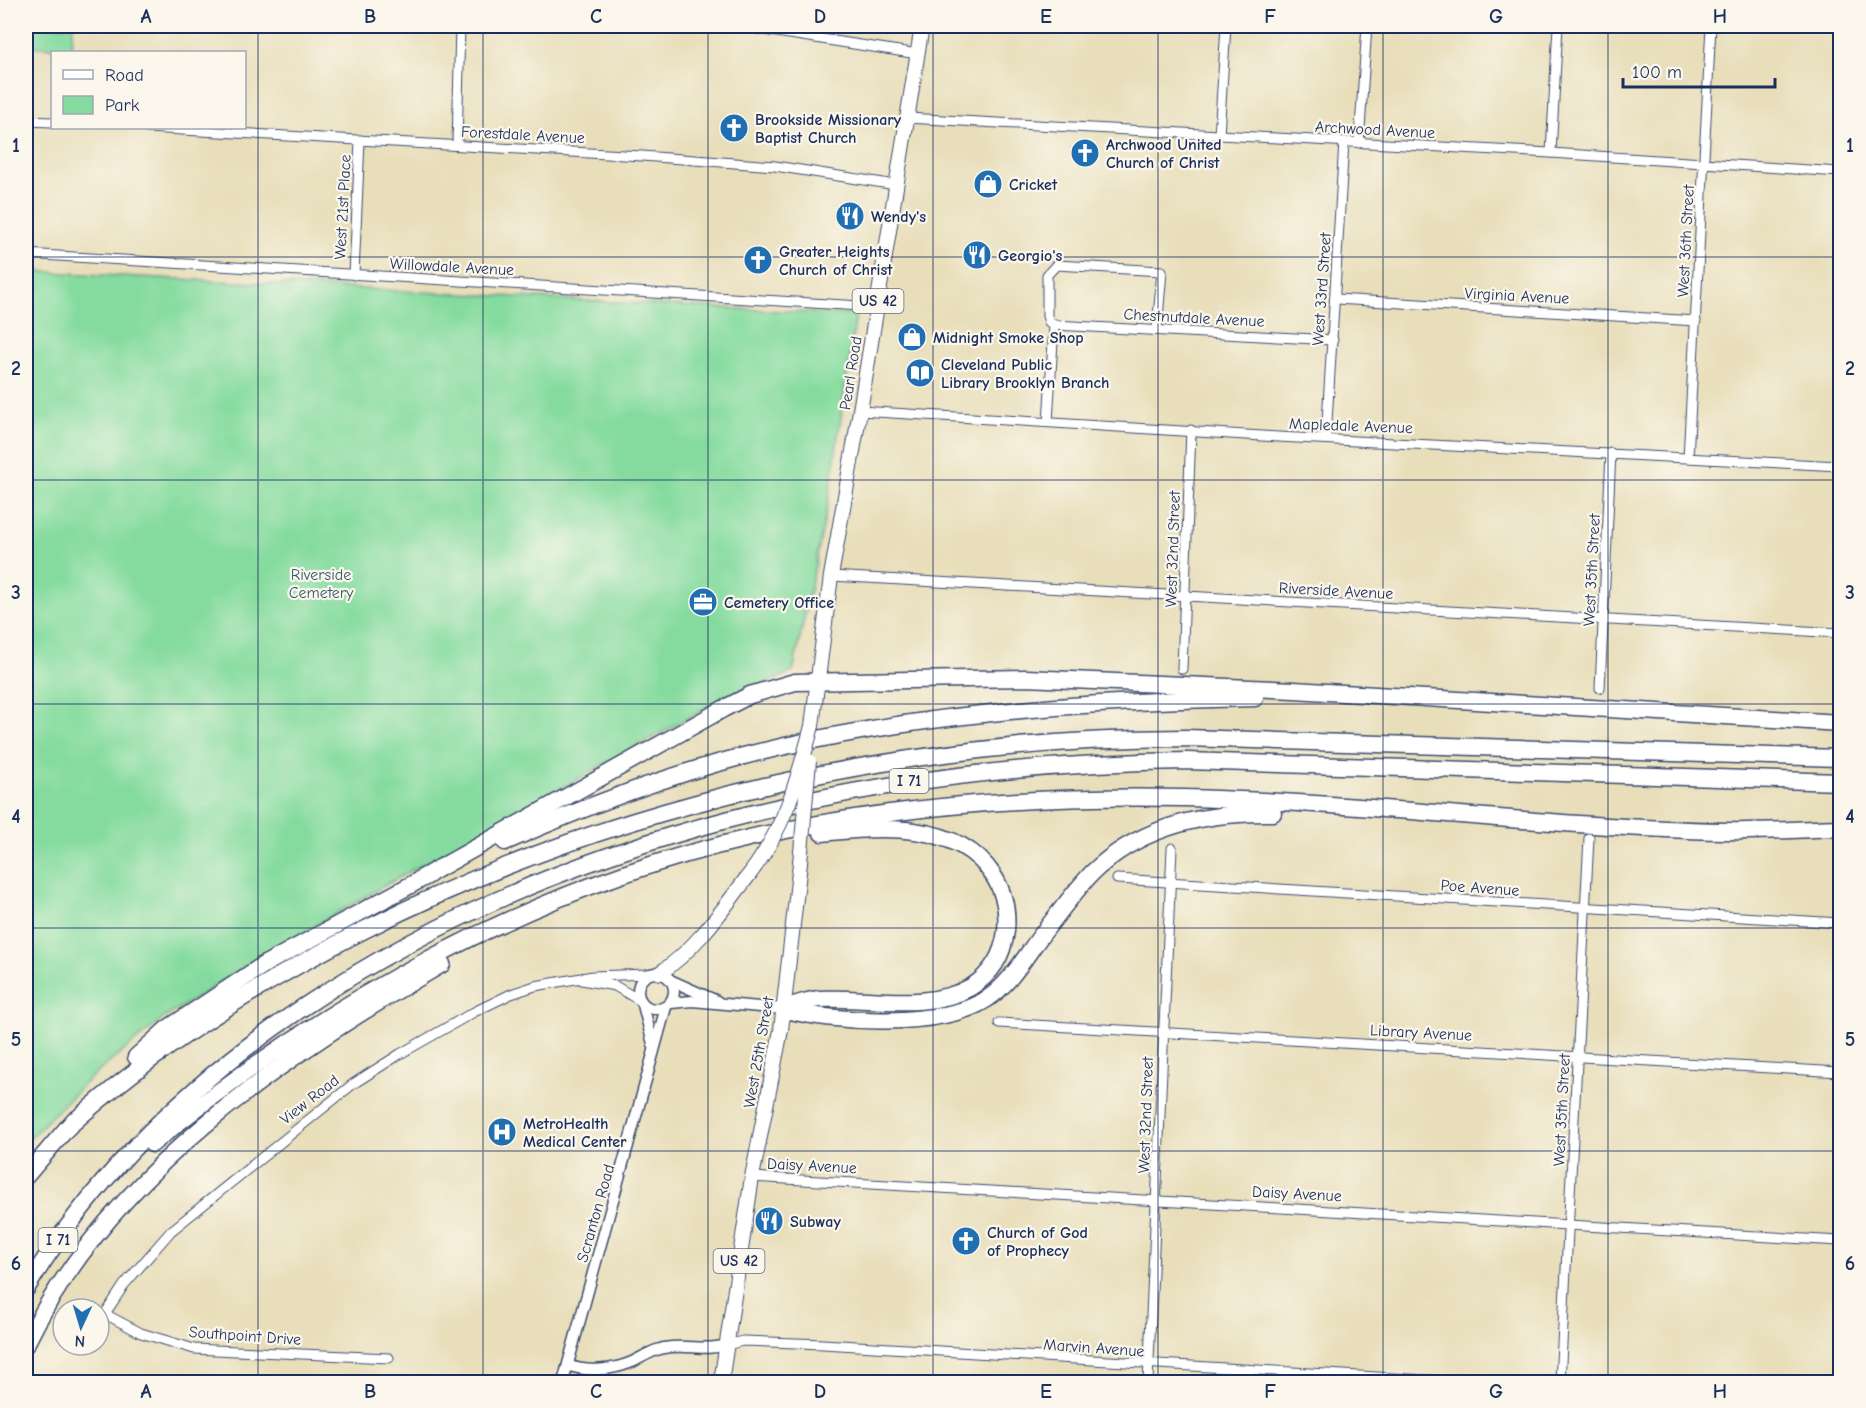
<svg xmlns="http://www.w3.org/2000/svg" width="1866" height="1408" font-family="'Comic Neue',sans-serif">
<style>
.green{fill:#85db9f;stroke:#50857e;stroke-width:1.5}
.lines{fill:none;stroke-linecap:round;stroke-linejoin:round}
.minor-casing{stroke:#3a496c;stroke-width:11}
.tertiary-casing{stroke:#3a496c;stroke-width:13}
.primary-casing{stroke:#3a496c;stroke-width:16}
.motorway-casing{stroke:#3a496c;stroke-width:19}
.minor{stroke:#fff;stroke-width:9}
.tertiary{stroke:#fff;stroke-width:10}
.primary{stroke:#fff;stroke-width:14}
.motorway{stroke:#fff;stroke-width:16}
.primary-bridge-casing{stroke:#3a496c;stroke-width:16;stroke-linecap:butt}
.primary-bridge{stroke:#fff;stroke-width:14}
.grid{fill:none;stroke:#1b2f5e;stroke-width:1.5;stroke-opacity:0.55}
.labels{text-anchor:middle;stroke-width:4.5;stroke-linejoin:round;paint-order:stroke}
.shield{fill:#fbf7ec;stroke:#5e6b89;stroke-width:1.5}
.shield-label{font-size:15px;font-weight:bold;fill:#1b2f5e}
.poi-label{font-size:16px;font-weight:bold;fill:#1b2f5e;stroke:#fbf7ec;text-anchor:start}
.street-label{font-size:16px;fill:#1b2f5e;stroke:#fbf7ec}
.park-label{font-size:16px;fill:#365a6e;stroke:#fbf7ec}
.neatline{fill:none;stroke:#1b2f5e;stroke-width:2}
.grid-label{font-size:20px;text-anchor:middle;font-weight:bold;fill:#1b2f5e}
</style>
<rect width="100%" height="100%" fill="#fbf7ec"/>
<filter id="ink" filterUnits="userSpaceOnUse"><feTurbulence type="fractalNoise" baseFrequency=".0167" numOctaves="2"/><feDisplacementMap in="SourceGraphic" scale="12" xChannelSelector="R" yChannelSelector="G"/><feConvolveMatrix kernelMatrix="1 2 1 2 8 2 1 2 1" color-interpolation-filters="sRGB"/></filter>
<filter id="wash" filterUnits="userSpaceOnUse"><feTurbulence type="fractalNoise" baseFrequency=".008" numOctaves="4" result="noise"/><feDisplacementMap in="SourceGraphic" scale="24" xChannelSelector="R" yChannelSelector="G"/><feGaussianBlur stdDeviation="1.35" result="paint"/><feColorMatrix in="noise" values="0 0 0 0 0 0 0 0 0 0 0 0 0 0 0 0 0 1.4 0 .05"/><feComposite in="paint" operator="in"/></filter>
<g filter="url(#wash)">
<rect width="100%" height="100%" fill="#e8deba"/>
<g class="green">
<path d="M26,26H73L71,49L26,46Z"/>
<path d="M26,271L856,315L829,498L793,672L710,706L389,883L246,966L164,1018L88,1080L26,1142Z"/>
</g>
</g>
<g filter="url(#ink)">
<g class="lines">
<g class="minor-casing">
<g id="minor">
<path d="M751,28L918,54"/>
<path d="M907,118L1551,153L1840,172"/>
<path d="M26,121L52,122"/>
<path d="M147,128L642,156L775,166L896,185"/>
<path d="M1219,135L1226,26"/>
<path d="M1359,143L1367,26"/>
<path d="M457,145L460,26"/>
<path d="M1551,153L1558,26"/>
<path d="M26,254L877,307"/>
<path d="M354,275L360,140"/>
<path d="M1336,299L1696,321"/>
<path d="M1054,325L1333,340"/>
<path d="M1054,325L1049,322L1047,316V275L1056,265L1162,271L1157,330"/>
<path d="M860,411L1278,437L1840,466"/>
<path d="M1048,422L1054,325"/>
<path d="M1326,438L1344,142"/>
<path d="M1688,458L1711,26"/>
<path d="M831,576L1840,633"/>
<path d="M1182,669L1191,430"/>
<path d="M1600,688L1611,453"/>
<path d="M1117,879L1840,923"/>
<path d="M582,980L615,986L639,1000"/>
<path d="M999,1023L1840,1072"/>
<path d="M752,1177L1840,1241"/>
<path d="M726,1345L743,1341L823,1344L1461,1382"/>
<path d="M389,1358L194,1349L141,1333L105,1314L124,1285L171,1231L353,1084L400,1054L474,1012L511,994L535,986L593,976L648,974"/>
<path d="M1148,1382L1172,848"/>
<path d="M1560,1382L1589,838"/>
</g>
</g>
<g class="tertiary-casing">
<g id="tertiary">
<circle cx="656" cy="991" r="18"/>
<path d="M670,980L717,1001"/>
<path d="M671,1003L692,1001L783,1009"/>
<path d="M643,1005L653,1044"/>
<path d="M568,1365C587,1373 613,1370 632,1362C645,1356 655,1348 671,1347C690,1345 707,1351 726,1345"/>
<path d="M563,1382L666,1007"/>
</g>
</g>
<g class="primary-casing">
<g id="primary">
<path d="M812,726L831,576L860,411L922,26"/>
<path d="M660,973C697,948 722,910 749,875"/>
<path d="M721,1382L752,1177L781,1030L800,863"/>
</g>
</g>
<g class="motorway-casing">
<g id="motorway">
<path d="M505,842C582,808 659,778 740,757C905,714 1085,701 1255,698"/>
<path d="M420,879L723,709L750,695L795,682L1026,678L1294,690L1840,723"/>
<path d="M784,1008C795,1005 807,1000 819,999C867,996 927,1012 971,987C992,974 1003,955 1006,931C1008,911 1004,892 993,875C957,820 879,827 822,833"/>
<path d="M783,1009C834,1023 941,1029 987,999C1011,983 1026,955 1043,933C1059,913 1074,892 1092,873C1140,826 1208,812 1273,813"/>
<path d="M136,1057L167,1029L265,964L429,875"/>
<path d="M67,1128C157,1047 256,985 364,930C620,801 900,740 1185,738L1840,758"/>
<path d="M152,1144C321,1004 534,887 749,838C890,806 1038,795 1183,798C1364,802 1544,827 1725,831C1763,832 1802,829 1840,828"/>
<path d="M26,1176L74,1120"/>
<path d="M26,1289C95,1174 194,1080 305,1006C566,832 876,765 1187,761L1840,782"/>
<path d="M26,1344C110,1172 281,1058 442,964"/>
</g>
</g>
<use href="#minor" class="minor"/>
<use href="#tertiary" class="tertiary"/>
<use href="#primary" class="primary"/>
<use href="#motorway" class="motorway"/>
<g class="primary-bridge-casing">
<g id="primary-bridge">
<path d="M800,863L809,761"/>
<path d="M749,875C785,828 797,782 812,726"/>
</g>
</g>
<use href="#primary-bridge" class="primary-bridge"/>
</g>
</g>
<path class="grid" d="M258,26V1382M483,26V1382M708,26V1382M933,26V1382M1158,26V1382M1383,26V1382M1608,26V1382M26,257H1840M26,480H1840M26,704H1840M26,928H1840M26,1151H1840"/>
<defs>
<g id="church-disc" transform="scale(1.5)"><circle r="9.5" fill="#1f6fb2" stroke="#fbf7ec"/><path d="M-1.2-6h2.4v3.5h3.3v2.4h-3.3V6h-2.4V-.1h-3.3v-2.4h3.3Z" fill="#fff"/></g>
<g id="shop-disc" transform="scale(1.5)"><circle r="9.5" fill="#1f6fb2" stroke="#fbf7ec"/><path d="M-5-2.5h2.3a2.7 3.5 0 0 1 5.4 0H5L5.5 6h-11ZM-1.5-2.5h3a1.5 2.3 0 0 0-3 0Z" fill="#fff"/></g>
<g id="restaurant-disc" transform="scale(1.5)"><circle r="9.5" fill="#1f6fb2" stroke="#fbf7ec"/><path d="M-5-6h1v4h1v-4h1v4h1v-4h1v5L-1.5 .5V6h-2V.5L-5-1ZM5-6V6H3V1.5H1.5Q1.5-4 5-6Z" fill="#fff"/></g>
<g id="library-disc" transform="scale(1.5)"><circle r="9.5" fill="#1f6fb2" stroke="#fbf7ec"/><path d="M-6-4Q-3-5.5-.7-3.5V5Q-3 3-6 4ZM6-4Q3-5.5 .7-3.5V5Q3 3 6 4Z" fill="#fff"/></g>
<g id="office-disc" transform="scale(1.5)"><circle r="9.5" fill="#1f6fb2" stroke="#fbf7ec"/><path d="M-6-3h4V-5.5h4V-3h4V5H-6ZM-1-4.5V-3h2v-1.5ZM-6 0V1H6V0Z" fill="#fff"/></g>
<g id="hospital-disc" transform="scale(1.5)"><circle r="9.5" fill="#1f6fb2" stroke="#fbf7ec"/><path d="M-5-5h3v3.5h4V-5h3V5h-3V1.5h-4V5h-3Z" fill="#fff"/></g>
</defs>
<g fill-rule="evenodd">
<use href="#church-disc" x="734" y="128"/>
<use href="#church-disc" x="1085" y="153"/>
<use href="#shop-disc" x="988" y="184"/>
<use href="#restaurant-disc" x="850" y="216"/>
<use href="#restaurant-disc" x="977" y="255"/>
<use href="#church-disc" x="758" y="260"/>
<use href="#shop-disc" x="912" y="337"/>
<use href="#library-disc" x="920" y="373"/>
<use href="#office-disc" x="703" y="602"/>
<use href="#hospital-disc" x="502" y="1132"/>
<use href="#restaurant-disc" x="769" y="1221"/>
<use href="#church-disc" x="966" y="1241"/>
</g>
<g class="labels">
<g class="shield">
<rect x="852.5" y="289" width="51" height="24" rx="4.5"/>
<rect x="889.5" y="769" width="39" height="24" rx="4.5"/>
<rect x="38.5" y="1228" width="39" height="24" rx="4.5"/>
<rect x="713.5" y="1249" width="51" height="24" rx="4.5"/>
</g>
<g class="shield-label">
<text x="878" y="306">US 42</text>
<text x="909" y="786">I 71</text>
<text x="58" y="1245">I 71</text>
<text x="739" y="1266">US 42</text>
</g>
<g class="poi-label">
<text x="755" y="125">Brookside Missionary<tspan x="755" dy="18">Baptist Church</tspan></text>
<text x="1106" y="150">Archwood United<tspan x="1106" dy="18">Church of Christ</tspan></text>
<text x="1009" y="190">Cricket</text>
<text x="871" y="222">Wendy's</text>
<text x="779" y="257">Greater Heights<tspan x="779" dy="18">Church of Christ</tspan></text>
<text x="998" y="261">Georgio's</text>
<text x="933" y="343">Midnight Smoke Shop</text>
<text x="941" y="370">Cleveland Public<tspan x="941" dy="18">Library Brooklyn Branch</tspan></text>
<text x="724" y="608">Cemetery Office</text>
<text x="523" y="1129">MetroHealth<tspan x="523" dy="18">Medical Center</tspan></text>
<text x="790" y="1227">Subway</text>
<text x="987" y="1238">Church of God<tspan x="987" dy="18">of Prophecy</tspan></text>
</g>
<g class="street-label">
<text transform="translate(1375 129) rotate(3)" y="6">Archwood Avenue</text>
<text transform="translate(523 134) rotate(3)" y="6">Forestdale Avenue</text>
<text transform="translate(342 207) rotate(-87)" y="6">West 21st Place</text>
<text transform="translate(1685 241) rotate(-87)" y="6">West 36th Street</text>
<text transform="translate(452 266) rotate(3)" y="6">Willowdale Avenue</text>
<text transform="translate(1321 289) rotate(-86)" y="6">West 33rd Street</text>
<text transform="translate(1517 295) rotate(3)" y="6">Virginia Avenue</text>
<text transform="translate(1194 317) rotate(3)" y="6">Chestnutdale Avenue</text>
<text transform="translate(850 373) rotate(-81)" y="6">Pearl Road</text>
<text transform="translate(1351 425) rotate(2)" y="6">Mapledale Avenue</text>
<text transform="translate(1172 549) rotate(-88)" y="6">West 32nd Street</text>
<text transform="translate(1591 570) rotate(-87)" y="6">West 35th Street</text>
<text transform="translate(1336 590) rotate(3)" y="6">Riverside Avenue</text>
<text transform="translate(1480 887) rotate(4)" y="6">Poe Avenue</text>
<text transform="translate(1421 1032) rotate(3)" y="6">Library Avenue</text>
<text transform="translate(758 1052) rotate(-80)" y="6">West 25th Street</text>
<text transform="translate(309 1099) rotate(-38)" y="6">View Road</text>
<text transform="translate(1561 1110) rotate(-87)" y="6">West 35th Street</text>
<text transform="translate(1145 1115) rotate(-88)" y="6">West 32nd Street</text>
<text transform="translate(812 1165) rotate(3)" y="6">Daisy Avenue</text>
<text transform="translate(1297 1193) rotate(3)" y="6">Daisy Avenue</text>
<text transform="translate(595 1213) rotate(-74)" y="6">Scranton Road</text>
<text transform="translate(245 1335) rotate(4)" y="6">Southpoint Drive</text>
<text transform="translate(1094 1347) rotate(4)" y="6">Marvin Avenue</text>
</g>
<g class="park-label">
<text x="321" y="580">Riverside<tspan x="321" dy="18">Cemetery</tspan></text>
</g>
</g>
<rect width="1866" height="1408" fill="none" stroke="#fbf7ec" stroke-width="66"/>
<rect x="51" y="51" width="195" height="78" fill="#fbf7ec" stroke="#a1a7b3" stroke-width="1.5"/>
<rect x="63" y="70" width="30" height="9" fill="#ffffff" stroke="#a1a7b3" stroke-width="1.5"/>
<text x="105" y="81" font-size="18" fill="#1b2f5e">Road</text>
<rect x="63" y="96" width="30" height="18" fill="#85db9f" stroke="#a1a7b3" stroke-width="1.5"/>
<text x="105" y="111" font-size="18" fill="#1b2f5e">Park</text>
<g transform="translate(81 1327) rotate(184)"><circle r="28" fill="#fbf7ec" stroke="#a1a7b3" stroke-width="1.5"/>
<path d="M0-4.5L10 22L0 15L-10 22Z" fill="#1f6fb2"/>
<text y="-9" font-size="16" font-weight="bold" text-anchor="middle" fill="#1b2f5e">N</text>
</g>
<path d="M1623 78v9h152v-9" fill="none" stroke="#1b2f5e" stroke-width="3"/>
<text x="1632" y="78" font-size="18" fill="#1b2f5e" stroke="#fbf7ec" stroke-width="4.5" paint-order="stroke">100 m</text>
<rect x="33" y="33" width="1800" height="1342" class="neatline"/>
<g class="grid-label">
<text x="146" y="23">A</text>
<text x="370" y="23">B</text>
<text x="596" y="23">C</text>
<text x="820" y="23">D</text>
<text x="1046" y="23">E</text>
<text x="1270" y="23">F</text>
<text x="1496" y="23">G</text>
<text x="1720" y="23">H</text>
<text x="16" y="152">1</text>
<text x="1850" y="152">1</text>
<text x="16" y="375">2</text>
<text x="1850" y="375">2</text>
<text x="16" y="599">3</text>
<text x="1850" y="599">3</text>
<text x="16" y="823">4</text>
<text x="1850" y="823">4</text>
<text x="16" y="1046">5</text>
<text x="1850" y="1046">5</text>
<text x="16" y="1270">6</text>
<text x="1850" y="1270">6</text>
<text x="146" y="1398">A</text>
<text x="370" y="1398">B</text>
<text x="596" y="1398">C</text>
<text x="820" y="1398">D</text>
<text x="1046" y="1398">E</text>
<text x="1270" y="1398">F</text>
<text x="1496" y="1398">G</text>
<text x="1720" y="1398">H</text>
</g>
</svg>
